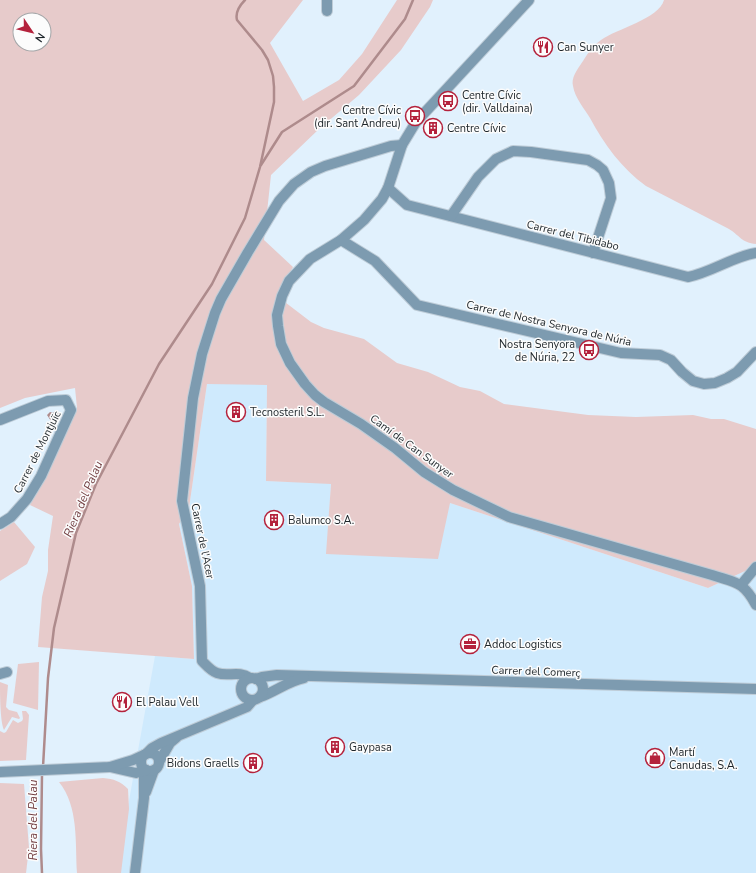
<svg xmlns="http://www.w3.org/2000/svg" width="756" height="873" font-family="'Nunito Sans',sans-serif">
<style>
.built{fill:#cfeafd}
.green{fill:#e7cbcb;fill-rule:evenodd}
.water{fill:#ae8b8c}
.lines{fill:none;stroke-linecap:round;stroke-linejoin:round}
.stream{stroke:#ae8b8c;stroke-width:2.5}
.minor-casing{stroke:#beccd7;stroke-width:12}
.tertiary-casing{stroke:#beccd7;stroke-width:12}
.minor{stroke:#7d9bb0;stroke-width:10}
.tertiary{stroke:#7d9bb0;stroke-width:10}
.labels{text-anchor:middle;stroke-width:3;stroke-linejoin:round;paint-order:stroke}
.poi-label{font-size:11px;fill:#1d252a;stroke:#fcfcfc;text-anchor:start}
.street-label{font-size:11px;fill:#1d252a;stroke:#fcfcfc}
.water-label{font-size:12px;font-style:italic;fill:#713d40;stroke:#fcfcfc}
</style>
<rect width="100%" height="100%" fill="#e1f1fd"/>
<path class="built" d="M207,384H267L266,481L331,483L327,554L450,503L708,588L756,566V873H116L155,656L194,659L192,586L179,524L189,508Z"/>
<g class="green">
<path d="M0,0H303L270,43L303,101L339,80L362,54L397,0H433L430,7L401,50L359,95L319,129L271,175L264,240L293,267L277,296L311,322L324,328L364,339L397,363L428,372L460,387L480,391L504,404L588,415L636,417L693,415L711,419H724L756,429V566L708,588L450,503L438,559L326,554L331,484L266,481L267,385L207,384L189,508L179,524L192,586L194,659L38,647L42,597L48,571V550L53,516L30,505L77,408L75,388L25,398L0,408ZM20,20H44V44H20Z"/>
<path d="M664,0H756V244C742,243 739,235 729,229L646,186C622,169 604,144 590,118C584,108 575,98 573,86C571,78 577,70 581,64C587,55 592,46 601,40C616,29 659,19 664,0Z"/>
<path d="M14,522L35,547L27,564L0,581V531Z"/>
<path d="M39,662L38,710L13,703L18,664Z"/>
<path d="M0,682L8,685L6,707L9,710L17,712L20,718L19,719L12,717L4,730C0,721 0,693 0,682Z"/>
<path d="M22,711H26L29,715L26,760L0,761V731L4,733L6,732L13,720L18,723L22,721L23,719Z"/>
<path d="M103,778C114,779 120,781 128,789L129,809L121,873H77C75,842 79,807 59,782Z"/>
<path d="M0,783L24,784L29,848L26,873H0Z"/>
</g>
<path class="water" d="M55,411L58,412L59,413L53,423L51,421L47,415L50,412L53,413Z"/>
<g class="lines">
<g class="stream">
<path d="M261,165L282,132L354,86L405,19L413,0"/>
<path d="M43,767L48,678L54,628L76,533L96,484L159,364L212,284L245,218L260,167L274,102V87L273,76L268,60L262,50L237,20C235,12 239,6 245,0"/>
<path d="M42,873L41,849L42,774"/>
</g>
<g class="minor-casing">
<g id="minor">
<path d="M529,0L416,122L402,145L388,188L382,199L364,220L341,240L310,259L289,281L282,296L277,315L278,326L281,344L290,363L305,384L315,395L324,402L361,424L395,448L424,472L453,490L509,517L712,575C736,583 743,581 756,605"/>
<path d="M327,11V0"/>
<path d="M388,188L407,205L688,277C712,272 732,257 756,253"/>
<path d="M451,216L478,177L496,159L513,151L531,152L588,160L597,165L603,170L609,183L611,198L593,253"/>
<path d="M341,240L375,261L417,305L621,353L660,355L671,360L682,372L693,381L704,384L715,383L727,378L737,372L756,352"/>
<path d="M0,420L48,401L66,400L71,410L41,476L27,499L11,517L0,524"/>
<path d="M741,585L756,567"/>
<path d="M0,674L7,672"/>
<path d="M256,679L262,677L277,675L756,689"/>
<path d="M260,697C275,692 288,681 304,678"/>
<path d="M146,792L154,770"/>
<path d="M135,873L144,798V775L146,770"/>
</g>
</g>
<g class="tertiary-casing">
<g id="tertiary">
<path d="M250,678C238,670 229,677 217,673C211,671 207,666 202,661L200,586L182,501L193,398L202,354L215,313L221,299L248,252L279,201L294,184L311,172L325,166L391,146L402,145"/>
<circle cx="252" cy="689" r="11"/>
<circle cx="150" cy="762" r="9"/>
<path d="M159,762L170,743L176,738"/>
<path d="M110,767L136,773L146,770"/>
<path d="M0,772L110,767L133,760L146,754L152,748L161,743L247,707L253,700"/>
</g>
</g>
<use href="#minor" class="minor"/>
<use href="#tertiary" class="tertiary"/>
</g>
<defs>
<g id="restaurant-ring" transform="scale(1)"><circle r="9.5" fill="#fcfcfc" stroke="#b4223c" stroke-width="1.5"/><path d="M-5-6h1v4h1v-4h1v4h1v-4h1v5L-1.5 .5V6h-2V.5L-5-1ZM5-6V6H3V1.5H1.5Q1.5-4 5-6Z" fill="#b4223c"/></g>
<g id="bus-ring" transform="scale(1)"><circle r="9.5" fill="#fcfcfc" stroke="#b4223c" stroke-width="1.5"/><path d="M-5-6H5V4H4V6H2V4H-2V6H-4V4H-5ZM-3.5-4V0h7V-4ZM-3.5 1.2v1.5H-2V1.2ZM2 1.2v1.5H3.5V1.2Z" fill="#b4223c"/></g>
<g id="building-ring" transform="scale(1)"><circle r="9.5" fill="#fcfcfc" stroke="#b4223c" stroke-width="1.5"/><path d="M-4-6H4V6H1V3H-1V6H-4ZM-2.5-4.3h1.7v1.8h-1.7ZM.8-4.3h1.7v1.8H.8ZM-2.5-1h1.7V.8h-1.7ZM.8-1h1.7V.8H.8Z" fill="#b4223c"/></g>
<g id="office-ring" transform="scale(1)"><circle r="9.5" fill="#fcfcfc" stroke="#b4223c" stroke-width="1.5"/><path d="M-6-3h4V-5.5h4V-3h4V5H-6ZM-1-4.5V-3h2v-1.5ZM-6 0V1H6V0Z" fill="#b4223c"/></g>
<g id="shop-ring" transform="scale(1)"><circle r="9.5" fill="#fcfcfc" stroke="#b4223c" stroke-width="1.5"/><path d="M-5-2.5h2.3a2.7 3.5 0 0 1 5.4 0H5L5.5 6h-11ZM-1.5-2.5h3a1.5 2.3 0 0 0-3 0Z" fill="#b4223c"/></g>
</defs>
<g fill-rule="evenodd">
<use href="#restaurant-ring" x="543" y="47"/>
<use href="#bus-ring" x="448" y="101"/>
<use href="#bus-ring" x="415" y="116"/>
<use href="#building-ring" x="433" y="128"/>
<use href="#bus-ring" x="589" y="350"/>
<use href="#building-ring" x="236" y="412"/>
<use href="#building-ring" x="274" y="520"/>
<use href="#office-ring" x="470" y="644"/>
<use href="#restaurant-ring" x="122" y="702"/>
<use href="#building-ring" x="335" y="747"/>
<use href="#shop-ring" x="655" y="758"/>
<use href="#building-ring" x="253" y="763"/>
</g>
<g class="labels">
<g class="poi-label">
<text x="557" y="51">Can Sunyer</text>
<text x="462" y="99">Centre Cívic<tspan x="462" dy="13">(dir. Valldaina)</tspan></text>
<text x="401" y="114" text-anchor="end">Centre Cívic<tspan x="401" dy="13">(dir. Sant Andreu)</tspan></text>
<text x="447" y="132">Centre Cívic</text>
<text x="575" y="348" text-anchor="end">Nostra Senyora<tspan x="575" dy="13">de Núria, 22</tspan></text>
<text x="250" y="416">Tecnosteril S.L.</text>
<text x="288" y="524">Balumco S.A.</text>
<text x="484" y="648">Addoc Logistics</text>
<text x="136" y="706">El Palau Vell</text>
<text x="349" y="751">Gaypasa</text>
<text x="669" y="756">Martí<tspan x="669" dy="13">Canudas, S.A.</tspan></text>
<text x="239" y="767" text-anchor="end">Bidons Graells</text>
</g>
<g class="street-label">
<text transform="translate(573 235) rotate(14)" y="4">Carrer del Tibidabo</text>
<text transform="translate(549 323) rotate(13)" y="4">Carrer de Nostra Senyora de Núria</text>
<text transform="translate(412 446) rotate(36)" y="4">Camí de Can Sunyer</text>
<text transform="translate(37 452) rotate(-63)" y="4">Carrer de Montjuïc</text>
<text transform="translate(203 541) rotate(78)" y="4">Carrer de l'Acer</text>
<text transform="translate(536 671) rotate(2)" y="4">Carrer del Comerç</text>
</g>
<g class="water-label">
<text transform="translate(83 499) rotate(-67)" y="4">Riera del Palau</text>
<text transform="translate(33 820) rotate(-90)" y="4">Riera del Palau</text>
</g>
</g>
<g transform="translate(32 32) rotate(125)"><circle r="19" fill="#fcfcfc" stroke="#a3a6a8"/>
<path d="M0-3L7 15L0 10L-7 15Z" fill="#b4223c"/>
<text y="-6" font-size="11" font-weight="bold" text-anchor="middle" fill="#1d252a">N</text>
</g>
</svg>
